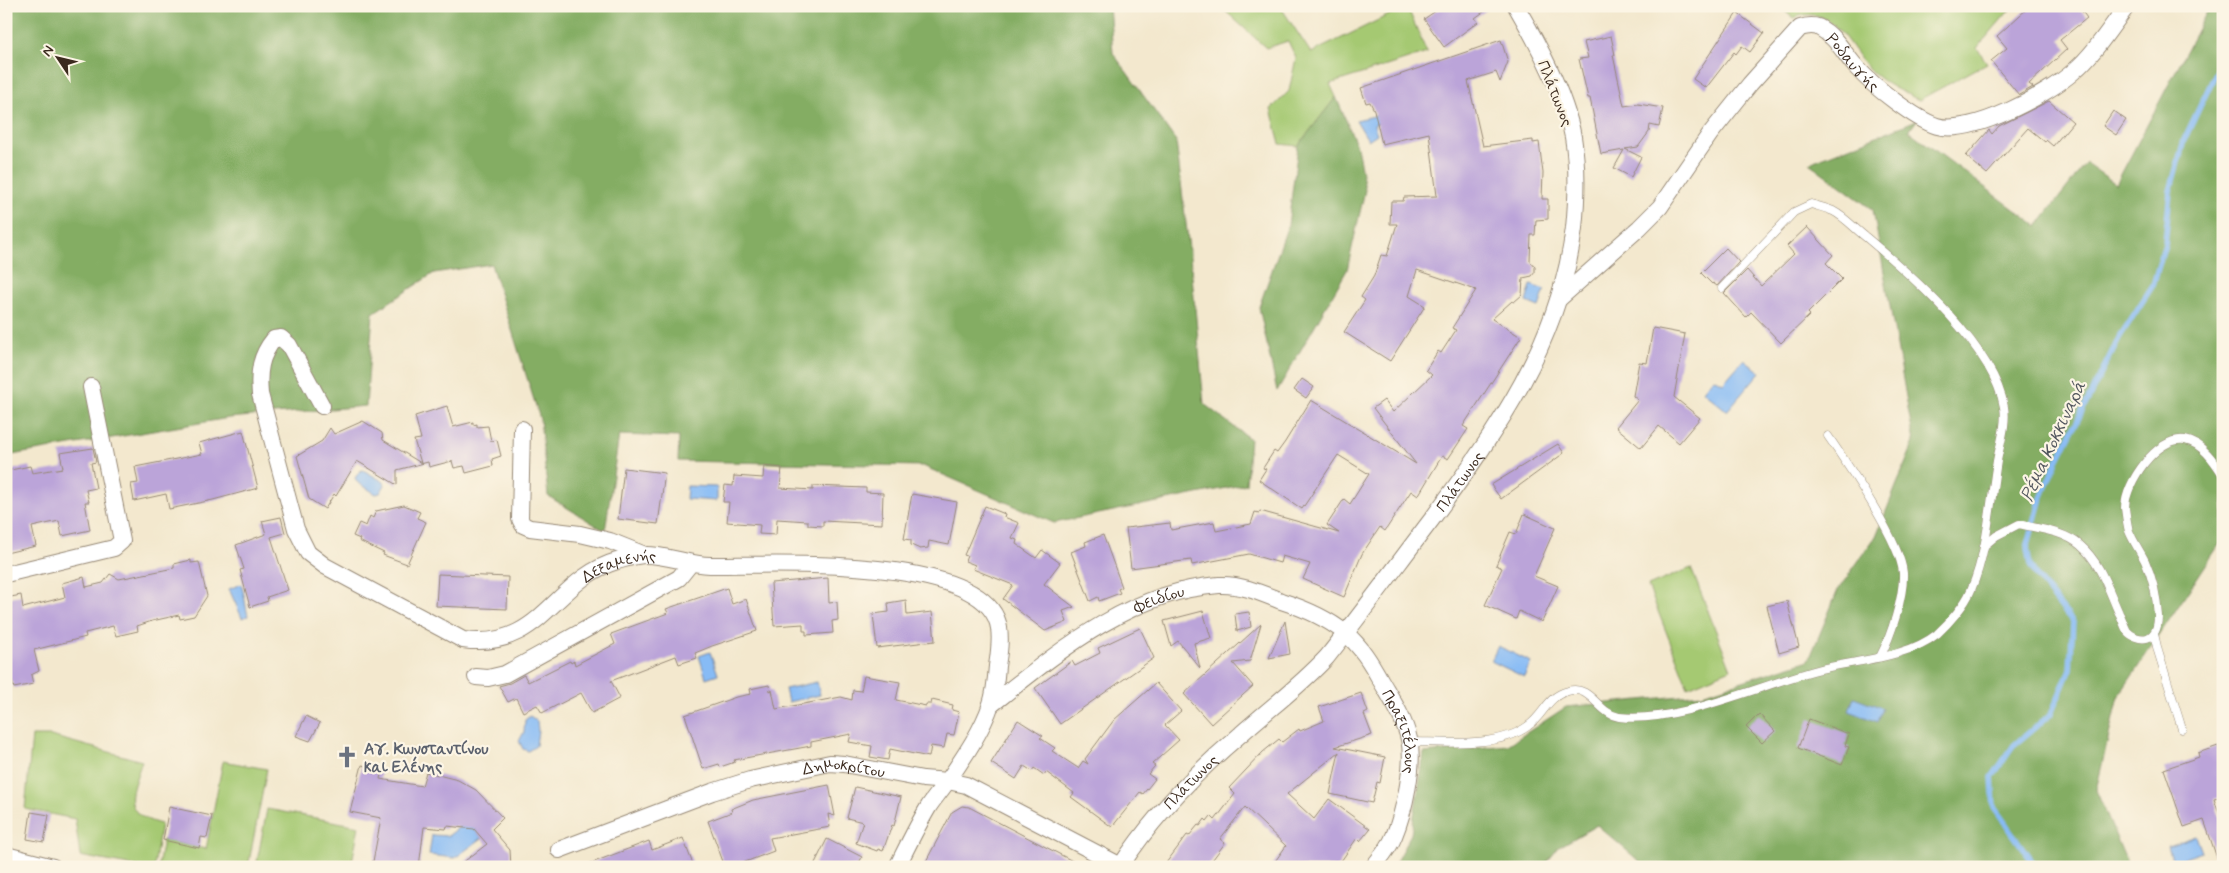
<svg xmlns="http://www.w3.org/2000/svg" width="2229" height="873" font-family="Mynerve,sans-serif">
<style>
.green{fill:#a5c972;stroke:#707a48}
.forest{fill:#84ad64;stroke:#606c41}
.water{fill:#87bbf5;stroke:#61728a}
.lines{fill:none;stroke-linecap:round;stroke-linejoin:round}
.stream{stroke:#87bbf5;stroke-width:5.5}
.building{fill:#bba4d9}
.lane-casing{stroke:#978976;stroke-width:9}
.street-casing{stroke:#978976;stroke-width:18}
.lane{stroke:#fff;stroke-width:8}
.street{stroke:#fff;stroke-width:16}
.labels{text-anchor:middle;stroke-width:4.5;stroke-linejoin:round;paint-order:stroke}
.street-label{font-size:16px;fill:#3b2a1e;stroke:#fcf5e5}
.worship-label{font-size:16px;font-weight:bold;fill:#5b616d;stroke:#fcf5e5;text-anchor:start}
.water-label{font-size:18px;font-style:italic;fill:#52565e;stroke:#fcf5e5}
</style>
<rect width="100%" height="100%" fill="#fcf5e5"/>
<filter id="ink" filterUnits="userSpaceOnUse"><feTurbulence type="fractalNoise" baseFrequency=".02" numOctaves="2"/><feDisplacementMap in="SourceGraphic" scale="10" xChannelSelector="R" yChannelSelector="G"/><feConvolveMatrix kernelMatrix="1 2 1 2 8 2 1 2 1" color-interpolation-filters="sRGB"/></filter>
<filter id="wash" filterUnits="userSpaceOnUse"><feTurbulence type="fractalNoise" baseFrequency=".0096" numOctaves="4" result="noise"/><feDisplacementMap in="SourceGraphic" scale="20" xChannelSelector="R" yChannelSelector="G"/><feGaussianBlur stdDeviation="1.12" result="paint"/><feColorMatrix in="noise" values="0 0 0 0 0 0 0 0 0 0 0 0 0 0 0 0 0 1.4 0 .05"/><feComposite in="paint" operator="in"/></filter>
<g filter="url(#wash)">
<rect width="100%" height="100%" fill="#f3e8ce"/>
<g class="green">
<path d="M1220,6H1280L1311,53L1407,6L1427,53L1330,84L1336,97L1298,146L1280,144L1271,109L1289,91L1296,58L1288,41L1266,48Z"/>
<path d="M1779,6H2013L1977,48L1987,63L1919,100C1905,93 1890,87 1878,77C1849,56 1838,1 1793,18Z"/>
<path d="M1691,568L1731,669L1688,687L1648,586Z"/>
<path d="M32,736H51L142,761C132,792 118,813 161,824L154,867H140L80,856L75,819L25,809Z"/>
<path d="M223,761L267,769L248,867H158L163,840L206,849Z"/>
<path d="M267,809L359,826L351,867H256Z"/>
</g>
<g class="forest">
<path d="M6,6H1109L1113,53L1176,141L1191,265L1204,404L1250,439L1246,484L1054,523L923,466L678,461L679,437L619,435L605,531L548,496L540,419L491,264L434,273L373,313L366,406L229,418L6,456Z"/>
<path d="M2210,6H2223V539L2118,697L2096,790L2129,867H1646L1597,825L1559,847L1543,867H1393L1411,834L1424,753L1508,745L1566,707L1702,694L1809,660L1838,590L1876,536L1914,442L1873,210L1809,163L1917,120L1909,131L2037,226L2086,163L2116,184Z"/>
<path d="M1336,97L1357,146L1365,190L1347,270L1277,391L1259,307L1288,225L1298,146Z"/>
</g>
<g class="water">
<path d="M1379,115L1381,121L1374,125L1377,134L1368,140L1356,120Z"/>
<path d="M1531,285L1545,290L1539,307L1526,302Z"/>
<path d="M1744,359L1760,372L1727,411L1703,391L1713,378L1723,383Z"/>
<path d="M363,470L384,482L385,485L380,493L376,494L357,482L355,478L360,471Z"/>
<path d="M687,486L717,487V501L686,499Z"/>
<path d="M241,584C245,595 245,605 248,616L242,618L229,589Z"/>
<path d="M1498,646L1531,662L1524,677L1491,661Z"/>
<path d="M710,652L718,674L706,678L699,656Z"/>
<path d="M817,682L820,695L788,702L785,689Z"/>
<path d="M1854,697L1883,708L1878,722L1849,711Z"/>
<path d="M530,716L537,721L538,730L536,746L528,751L523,749L519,741L524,732L525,720Z"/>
<path d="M467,821L482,838L455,858L429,855L432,835L448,836Z"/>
<path d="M2196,836L2202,852L2173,862L2168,846Z"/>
</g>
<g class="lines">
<path class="stream" d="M2036,867L1994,807L1992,777L2014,745L2051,714L2070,669L2073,622L2037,577L2030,565L2027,548L2040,501L2055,465L2119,338L2153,285L2165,244L2170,191L2184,140L2223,58"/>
</g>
<g id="blocks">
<g class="building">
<path d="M1443,6H1492L1475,18L1478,22L1444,47L1424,19Z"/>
<path d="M2030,6H2078L2087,18L2060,40L2067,49L2029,84L2033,87L2019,95L1991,61L2007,48L1997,36Z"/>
<path d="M1737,13L1764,33L1750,52L1742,46L1736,54L1734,52L1706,88L1693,79Z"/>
<path d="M1611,36L1615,55H1613L1624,106L1638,104L1663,108L1659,127L1650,125L1649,132L1638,147L1625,149L1641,157L1631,177L1614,168L1624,150L1601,154L1590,98H1588L1579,59L1588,58L1584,42Z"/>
<path d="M1501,40L1508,62L1500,82L1496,72L1468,81L1483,146L1533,140V143L1539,142L1543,173L1542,199H1548V219L1536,220L1535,235H1531L1530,261L1535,267V272L1532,276L1523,278L1522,295L1514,302L1512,301L1492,319L1521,337L1463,426L1468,429L1448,459L1442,456L1418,496L1411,491L1385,531L1380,527L1362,554L1344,597L1303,579L1310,564L1282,556L1280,563L1249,554L1192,565L1191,560L1131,568L1126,528L1170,523L1171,530L1214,522L1216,531L1251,524L1255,512L1259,513L1260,511L1339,533L1327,525L1344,499L1350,504L1369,474L1338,455L1302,509L1259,480L1266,469L1263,468L1274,451L1277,453L1285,442L1311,400L1416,464L1373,408L1384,400L1393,412L1432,375L1426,370L1438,351L1441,353L1456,330L1452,328L1476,290L1417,270L1409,296L1425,306L1390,361L1344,332L1365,300L1361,297L1374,276L1381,255L1387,256L1397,224H1390L1391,201H1403L1404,197L1437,196L1429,133L1382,144L1374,110L1370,102L1366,103L1361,88Z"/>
<path d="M2049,101L2073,122L2053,146L2046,140L2045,142L2028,128L1987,174L1966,156L1989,130L1992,134L1999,126Z"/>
<path d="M2113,111L2126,120L2116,135L2103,126Z"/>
<path d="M1807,227L1833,255L1826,263L1842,279L1808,313L1810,315L1781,343L1751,312L1746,317L1724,293L1747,270L1761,286L1794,254L1787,246Z"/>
<path d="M1726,248L1739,262L1717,286L1713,283L1712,284L1701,273Z"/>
<path d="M1653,328L1685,334L1674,397L1700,418L1679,443L1659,426L1641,448L1616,427L1638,400L1633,396L1639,362L1647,363Z"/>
<path d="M1302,379L1314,387L1306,398L1294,390Z"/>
<path d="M447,406L453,427L473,422V425L477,424V427L488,426L491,441L497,440L501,456L492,459L493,466L466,473L464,466L454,468L452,461L429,467L428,462L397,470V485L357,461L336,496L334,494L325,509L309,499L297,456L322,441L330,428L334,434L363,421L382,433L383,440L421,463L414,440L421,439L415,416Z"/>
<path d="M243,431L258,488L213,500L169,509L166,494L134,501L131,484L138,483L135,467L202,454L199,443Z"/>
<path d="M1558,444L1564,453L1501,499L1491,485Z"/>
<path d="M93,448L96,462L91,463L96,488L86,490L89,502H85L90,530L62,536L59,521L32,527L36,546L6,553V471L30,466L32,473L63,468L60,453Z"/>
<path d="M764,466L782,468L780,488L813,490V486L866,488V492L883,493L882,524L823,521V526L808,525V521L777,519L776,535L759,534L760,525L727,522L729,502H723L725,485L733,486L734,476L763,478Z"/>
<path d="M624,468L665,473L658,524L618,519Z"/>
<path d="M912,494L957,502L949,545L929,541L928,548L920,549L911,545V540L904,539Z"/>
<path d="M404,505L420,512L417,518L426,522L407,564L383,555L384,553L359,541L360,539L353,536L359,523L366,526L370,516L373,518L376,511Z"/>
<path d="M985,506L1005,514L1004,517L1019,523L1012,538L1017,540L1016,544L1036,558L1042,550L1060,563L1044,584L1074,607L1063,611L1067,622L1045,631L1003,599L1013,585L973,569L975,565L965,561L967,556L964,555Z"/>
<path d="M1524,514L1555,528L1534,576L1558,586L1542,622L1519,611L1516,619L1485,605L1502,568L1496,565L1510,532L1516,534Z"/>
<path d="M281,517L285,533L271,537L288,590L267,597L268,601L250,607L240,570L244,569L236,545L266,534L262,521Z"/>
<path d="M1103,535L1122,587L1118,589L1120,593L1099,601L1098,597L1090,601L1071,552L1086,546L1085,542Z"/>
<path d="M191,560V563L199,562L207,596L194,616L180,619L179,615L152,621L137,626L138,631L116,636L113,626L85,633L86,637L34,650L39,671L31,675L33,684L14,688L12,681L6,679V598L21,595L23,608L65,597L62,583L84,577L86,587L103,583L110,574L119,579L174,568V564Z"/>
<path d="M438,574L508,577L507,609L436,606Z"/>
<path d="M828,578L829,603L837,602L838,620L832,621L833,633L806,635V631H803V624L774,626L771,583Z"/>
<path d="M727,588L732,604L746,599L757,631L712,646L695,653L697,658L679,664L676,656L611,681L620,698L592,713L581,693L542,713L537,705L523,712L516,698L508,702L499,686L510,683L524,675L528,682L570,661L571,663L574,661L575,665L615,644L611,634L668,613L666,609Z"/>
<path d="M906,600L907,615L932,612L935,641L877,648L873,614L889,612L888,603Z"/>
<path d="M1787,601L1799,647L1779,653L1767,606Z"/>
<path d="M1203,611L1211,638L1194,643L1200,668L1178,641L1171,646L1164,621Z"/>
<path d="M1249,612L1251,627L1237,631L1235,614Z"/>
<path d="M1285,621L1290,654L1269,658Z"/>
<path d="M1261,624L1250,661L1233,663L1253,686L1211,724L1184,694Z"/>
<path d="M1140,628L1154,658L1060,724L1035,688L1072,661L1075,666L1100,653L1098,648Z"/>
<path d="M864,676L900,682L896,700L926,706V704H931L932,700L953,705L952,710L959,712L954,735L947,734L944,748L931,746L929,757L890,749L888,760L870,757L872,746L849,742L851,734L811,742V746L734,760L735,762L720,767L719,764L703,769L685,715L736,697L751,694L750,689L769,685L770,691L772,690L776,709L841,697L852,700L853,690L861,691Z"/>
<path d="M1156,683L1181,711L1165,725L1179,740L1152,764L1155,766L1148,774L1155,779L1143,794L1140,792L1112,827L1071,797L1074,793L1046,772L1044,775L1034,768L1032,771L1024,766L1016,779L991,763L1018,720L1043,736L1040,738L1055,748L1052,751L1078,768L1083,761L1088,764L1085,759L1114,720Z"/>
<path d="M1361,693L1368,712L1364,714L1372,735L1335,747L1385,757L1380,783L1377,782L1372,803L1330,794L1339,752L1287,794L1314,819L1329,799L1370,829L1360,841L1357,838L1337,867H1271L1286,846L1245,807L1220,839L1225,843L1207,867H1163L1187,835L1189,836L1198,825L1200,826L1205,819L1207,821L1211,816L1215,820L1235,794L1229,788L1263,752L1279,739L1282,742L1299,729L1300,731L1324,721L1319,707Z"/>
<path d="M1759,714L1775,731L1762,743L1746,727Z"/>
<path d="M306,716L320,723L310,741L296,736Z"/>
<path d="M1809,719L1849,734L1845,746L1849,747L1842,765L1798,748Z"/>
<path d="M2218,746L2223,759V797L2214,799L2223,825V866L2220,867L2204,820L2184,827L2164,769L2199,757L2198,753Z"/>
<path d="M362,765L382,770L380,779L422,786L426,772L458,780L476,790L503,818L492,829L510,850L511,867H457L487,844L474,829L447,826L446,829L424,827L419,867H372L381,818L350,812Z"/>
<path d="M829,785L835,816L828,814L830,827L770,838L774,851L732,867H725L708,821L732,812L731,809L753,800Z"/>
<path d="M855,787L901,797L894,826L892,825L883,851L878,849L877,851L856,843L863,822L847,818Z"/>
<path d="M962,806L969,807L1084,867H923L952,812Z"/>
<path d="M169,807L212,816L207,838L201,837L199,848L163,840Z"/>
<path d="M31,812L49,815L44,842L27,839Z"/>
<path d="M683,838L694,867H586V865L649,841L652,850Z"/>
<path d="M827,839L862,857L857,867H813Z"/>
</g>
</g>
</g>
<g filter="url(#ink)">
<use href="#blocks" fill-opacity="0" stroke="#978976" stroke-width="1"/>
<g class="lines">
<g class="lane-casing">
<g id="lane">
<path d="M1828,436C1847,464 1901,542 1903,573C1904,597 1891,636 1880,657"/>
<path d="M1984,546L1996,536L2019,524C2040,529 2063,531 2080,545C2101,563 2108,589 2119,613C2122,618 2124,626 2127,631C2131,636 2140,640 2147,638C2157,635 2158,624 2158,616C2157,597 2153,579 2145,561C2140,551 2133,541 2129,531C2127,524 2126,515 2125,508C2125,483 2157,436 2185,440C2202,443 2214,461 2223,475"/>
<path d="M2154,634L2158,651L2182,729"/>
<path d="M1410,742C1444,742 1499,748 1528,726C1545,714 1546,697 1568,691C1591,684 1598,714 1619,717C1676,724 1760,685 1817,670C1854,660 1906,659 1937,634C1949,623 1965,605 1971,590C1988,550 1990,504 1997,461C2000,444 2007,424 2004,407C1994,347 1912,276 1867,238C1856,230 1845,217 1833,211C1826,208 1818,206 1811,204L1794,212L1722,288"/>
</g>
</g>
<g class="street-casing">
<g id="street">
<path id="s1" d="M1560,298L1639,228L1660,207L1710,134L1750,84L1800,28C1806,26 1812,25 1818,27C1836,36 1845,55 1857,68C1873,86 1915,119 1937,126C1971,136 2049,94 2074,71C2095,53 2110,28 2127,6"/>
<path id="s2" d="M322,406L289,345L281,338L274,339C260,356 258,372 260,394L296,529L308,553L325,566L463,640C542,651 554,579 617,561C625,559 637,555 646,555C667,555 688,564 710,565C767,566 988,552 999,628C1001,641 999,653 997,666C996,679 995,692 991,704C983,729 964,757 949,779C943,788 935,797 929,806C917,826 907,847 897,867"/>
<path d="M522,429L520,519L523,525L530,528L580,534L610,541L645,555"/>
<path d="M6,574L114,548L122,541L91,387"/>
<path d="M476,677L488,678L505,674L679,578L691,563"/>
<path id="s3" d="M991,705C1058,652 1130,591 1219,585C1241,584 1261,593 1281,601C1303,608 1327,618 1345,633C1361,646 1371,663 1381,681C1392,700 1404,718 1409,739C1415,764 1404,812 1394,836C1390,847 1381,857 1373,867"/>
<path id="s4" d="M559,850L712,792L750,780L830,763L844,764L923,779L948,781L966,785L1121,866"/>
<path d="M6,855L53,867"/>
<path id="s5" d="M1120,867C1153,816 1195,773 1241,734C1270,708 1300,686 1327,657C1363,612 1397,565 1432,519C1498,429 1560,342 1574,228C1577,198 1578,167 1573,137C1565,94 1538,44 1516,6"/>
</g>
</g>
<use href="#lane" class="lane"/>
<use href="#street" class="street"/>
</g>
</g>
<defs>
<g id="church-bare" transform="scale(1.725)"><path d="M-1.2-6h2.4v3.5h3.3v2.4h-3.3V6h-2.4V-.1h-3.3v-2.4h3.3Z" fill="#6b7280" stroke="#fcf5e5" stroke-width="2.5" paint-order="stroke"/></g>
</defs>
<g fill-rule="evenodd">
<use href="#church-bare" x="347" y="757"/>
</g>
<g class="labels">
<g class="street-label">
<text dy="6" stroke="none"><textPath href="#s1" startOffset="431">Ροδαυγής</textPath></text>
<text transform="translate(1556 93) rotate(68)" y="6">Πλάτωνος</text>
<text dy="6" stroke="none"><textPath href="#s5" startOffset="516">Πλάτωνος</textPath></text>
<text dy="6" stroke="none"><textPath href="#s2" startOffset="670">Δεξαμενής</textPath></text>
<text dy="6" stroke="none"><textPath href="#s3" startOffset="200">Φειδίου</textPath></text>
<text dy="6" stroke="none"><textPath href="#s3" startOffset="514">Πραξιτέλους</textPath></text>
<text dy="6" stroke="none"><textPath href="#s4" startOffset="299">Δημοκρίτου</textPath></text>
<text dy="6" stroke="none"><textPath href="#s5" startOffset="111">Πλάτωνος</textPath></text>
</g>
<g class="worship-label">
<text x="364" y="754">Αγ. Κωνσταντίνου<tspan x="364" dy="18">και Ελένης</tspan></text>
</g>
<g class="water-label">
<text transform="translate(2053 441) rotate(-65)" y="6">Ρέμα Κοκκιναρά</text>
</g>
</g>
<rect width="2229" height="873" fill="none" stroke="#fcf5e5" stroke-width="25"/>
<g transform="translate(58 58) rotate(305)" stroke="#fcf5e5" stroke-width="4" paint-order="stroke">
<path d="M0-4L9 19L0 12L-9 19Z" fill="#3b2a1e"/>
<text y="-8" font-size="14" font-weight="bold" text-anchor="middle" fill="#3b2a1e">N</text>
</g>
</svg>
